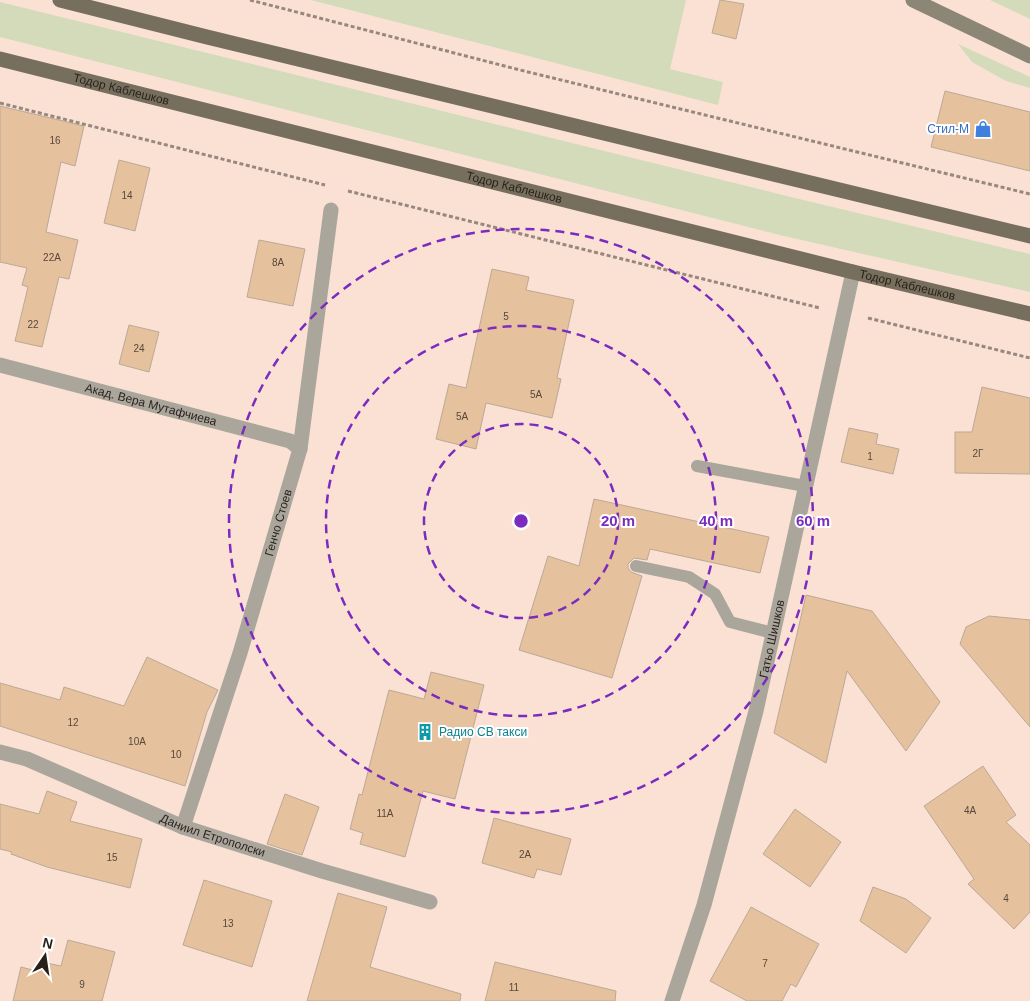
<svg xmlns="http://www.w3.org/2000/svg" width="1030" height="1001" font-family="Helvetica,sans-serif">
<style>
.green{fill:#d4dbba}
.building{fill:#e5c19d;stroke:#bba997}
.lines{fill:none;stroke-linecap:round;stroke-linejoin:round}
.path{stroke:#98877d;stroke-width:3;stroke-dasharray:4 2.5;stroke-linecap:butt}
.service{stroke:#aaa69c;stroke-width:12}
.minor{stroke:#aaa69c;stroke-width:15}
.secondary{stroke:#8c8677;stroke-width:15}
.primary{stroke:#766f5e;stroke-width:15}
.ring{fill:none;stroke:#7b2cbf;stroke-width:2.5;stroke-dasharray:9 6}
.labels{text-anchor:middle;stroke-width:4;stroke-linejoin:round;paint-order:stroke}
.number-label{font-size:10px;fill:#57483b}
.street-label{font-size:12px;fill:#281f1a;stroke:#fff}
.shop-label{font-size:12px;fill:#366cbe;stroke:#fff;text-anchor:end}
.culture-label{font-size:12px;fill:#0d838f;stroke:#fff;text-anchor:start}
.centre{fill:#7b2cbf;stroke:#fff;stroke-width:2.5}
.ring-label{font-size:15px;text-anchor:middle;font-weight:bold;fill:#7b2cbf;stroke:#fff;stroke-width:4;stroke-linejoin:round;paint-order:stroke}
</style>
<rect width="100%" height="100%" fill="#fae1d4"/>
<g class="green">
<path d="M311,0H686L670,69L723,82L718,105Z"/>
<path d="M990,0H1030V19Z"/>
<path d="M0,2L795,198L1030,254V292L784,236L0,37Z"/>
<path d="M958,44L1030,77V88L1006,81L972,62Z"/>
</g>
<g class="building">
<path d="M720,0L744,4L736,39L712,33Z"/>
<path d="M945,91L1030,112V171L931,147Z"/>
<path d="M0,106L84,126L75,166L61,162L46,232L78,240L69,279L59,277L42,347L15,341L28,287L22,285L27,268L0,262Z"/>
<path d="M119,160L150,168L135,231L104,223Z"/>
<path d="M259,240L305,249L293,306L247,297Z"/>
<path d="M492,269L529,277L526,290L574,300L557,378L561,379L552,418L486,403L476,449L436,439L449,384L466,388Z"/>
<path d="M129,325L159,332L149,372L119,364Z"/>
<path d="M982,387L1030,398V474L955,473V432H972Z"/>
<path d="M849,428L878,434L876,444L899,449L893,474L841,462Z"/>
<path d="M594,499L769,537L760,573L650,549L647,560L634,558L628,564V568L631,572L642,576L612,678L519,650L548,556L579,566Z"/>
<path d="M806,595L872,611L940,702L906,751L847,671L826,763L774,733Z"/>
<path d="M989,616L1030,620V727L960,644L966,627Z"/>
<path d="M147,657L218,690L207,712L185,786L0,726V683L60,700L64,687L124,706Z"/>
<path d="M431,672L484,685L455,799L423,791L405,857L360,844L363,833L350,829L359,794L362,795L389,690L424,699Z"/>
<path d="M983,766L1016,815L1006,822L1030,845V912L1014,929L968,884L974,879L924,806Z"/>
<path d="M47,791L77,802L70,821L142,839L130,888L47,867L11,854L12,852L0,849V804L39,814Z"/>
<path d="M285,794L319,807L302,855L267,844Z"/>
<path d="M795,809L841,842L810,887L763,854Z"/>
<path d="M494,818L571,839L561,875L537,869L534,878L482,863Z"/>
<path d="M204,880L272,901L252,967L183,945Z"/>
<path d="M873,887L906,899L931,918L906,953L860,921Z"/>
<path d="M338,893L387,907L370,967L461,994L460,1001H307Z"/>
<path d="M751,907L819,944L796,987L791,984L782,1001H747L710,981Z"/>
<path d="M68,940L115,952L102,1001H13L21,967L40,972L42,962L61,966Z"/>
<path d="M495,962L616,991L615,1001H485Z"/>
</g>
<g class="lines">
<g class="path">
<path d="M250,0L520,70L1030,194"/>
<path d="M0,103L325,185"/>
<path d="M348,191L820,308"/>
<path d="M868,318L1030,358"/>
</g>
<g class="service">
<path d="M697,466L805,486"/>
<path d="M636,566L689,577L715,594L730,622L773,633"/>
</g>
<g class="minor">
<path id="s1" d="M0,365L290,441L300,449"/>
<path id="s2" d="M0,752L27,759L183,827L322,871L430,902"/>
<path id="s3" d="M183,827L240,653L300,449L331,210"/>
<path id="s4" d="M672,1001L704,905L756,711L853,272"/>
</g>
<path class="secondary" d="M913,0L1030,56"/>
<g class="primary">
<path d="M60,0L207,37L1030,236"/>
<path id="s5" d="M0,59L853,272L1030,314"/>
</g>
</g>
<g class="ring">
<circle cx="521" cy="521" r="97"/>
<circle cx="521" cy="521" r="195"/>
<circle cx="521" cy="521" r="292"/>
</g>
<defs>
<g id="shop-bare" transform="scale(1.35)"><path d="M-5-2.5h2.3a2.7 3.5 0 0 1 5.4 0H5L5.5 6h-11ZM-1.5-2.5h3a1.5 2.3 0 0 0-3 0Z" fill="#3f7fe0" stroke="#fff" stroke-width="2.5" paint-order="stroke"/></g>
<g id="building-bare" transform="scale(1.35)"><path d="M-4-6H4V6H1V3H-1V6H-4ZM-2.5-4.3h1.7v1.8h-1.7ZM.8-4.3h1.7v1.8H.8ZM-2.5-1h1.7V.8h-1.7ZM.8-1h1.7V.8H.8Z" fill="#0f9aa8" stroke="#fff" stroke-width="2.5" paint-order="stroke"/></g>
</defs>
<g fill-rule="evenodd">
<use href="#shop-bare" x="983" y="129"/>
<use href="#building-bare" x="425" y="732"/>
</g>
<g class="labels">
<g class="number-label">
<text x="55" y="144">16</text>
<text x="127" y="199">14</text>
<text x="52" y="261">22А</text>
<text x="278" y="266">8А</text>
<text x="506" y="320">5</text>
<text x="33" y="328">22</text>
<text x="139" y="352">24</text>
<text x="536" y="398">5А</text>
<text x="462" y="420">5А</text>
<text x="978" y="457">2Г</text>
<text x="870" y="460">1</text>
<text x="73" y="726">12</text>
<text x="137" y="745">10А</text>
<text x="176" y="758">10</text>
<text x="970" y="814">4А</text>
<text x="385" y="817">11А</text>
<text x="525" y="858">2А</text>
<text x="112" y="861">15</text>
<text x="1006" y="902">4</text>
<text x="228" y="927">13</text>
<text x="765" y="967">7</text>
<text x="82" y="988">9</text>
<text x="514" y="991">11</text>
</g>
<g class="street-label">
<text dy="4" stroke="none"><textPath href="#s5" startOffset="125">Тодор Каблешков</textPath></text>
<text dy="4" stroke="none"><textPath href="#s5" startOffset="530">Тодор Каблешков</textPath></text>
<text dy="4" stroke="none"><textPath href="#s5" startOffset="935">Тодор Каблешков</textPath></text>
<text dy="4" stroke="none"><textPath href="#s1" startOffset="156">Акад. Вера Мутафчиева</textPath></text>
<text dy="4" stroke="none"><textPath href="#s3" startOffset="319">Генчо Стоев</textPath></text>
<text dy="4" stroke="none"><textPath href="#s4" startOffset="376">Гатьо Шишков</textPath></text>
<text dy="4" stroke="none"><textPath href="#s2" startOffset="229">Даниил Етрополски</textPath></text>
</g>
<g class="shop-label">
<text x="969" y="133">Стил-М</text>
</g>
<g class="culture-label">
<text x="439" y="736">Радио СВ такси</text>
</g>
</g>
<circle cx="521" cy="521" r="8" class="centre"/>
<g class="ring-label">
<text x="618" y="526">20 m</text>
<text x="716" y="526">40 m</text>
<text x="813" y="526">60 m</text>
</g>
<g transform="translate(45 956) rotate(13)" stroke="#ffffff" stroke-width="4" paint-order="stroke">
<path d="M0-4L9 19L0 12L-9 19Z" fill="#281f1a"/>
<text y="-8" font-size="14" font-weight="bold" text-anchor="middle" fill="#281f1a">N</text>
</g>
</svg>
